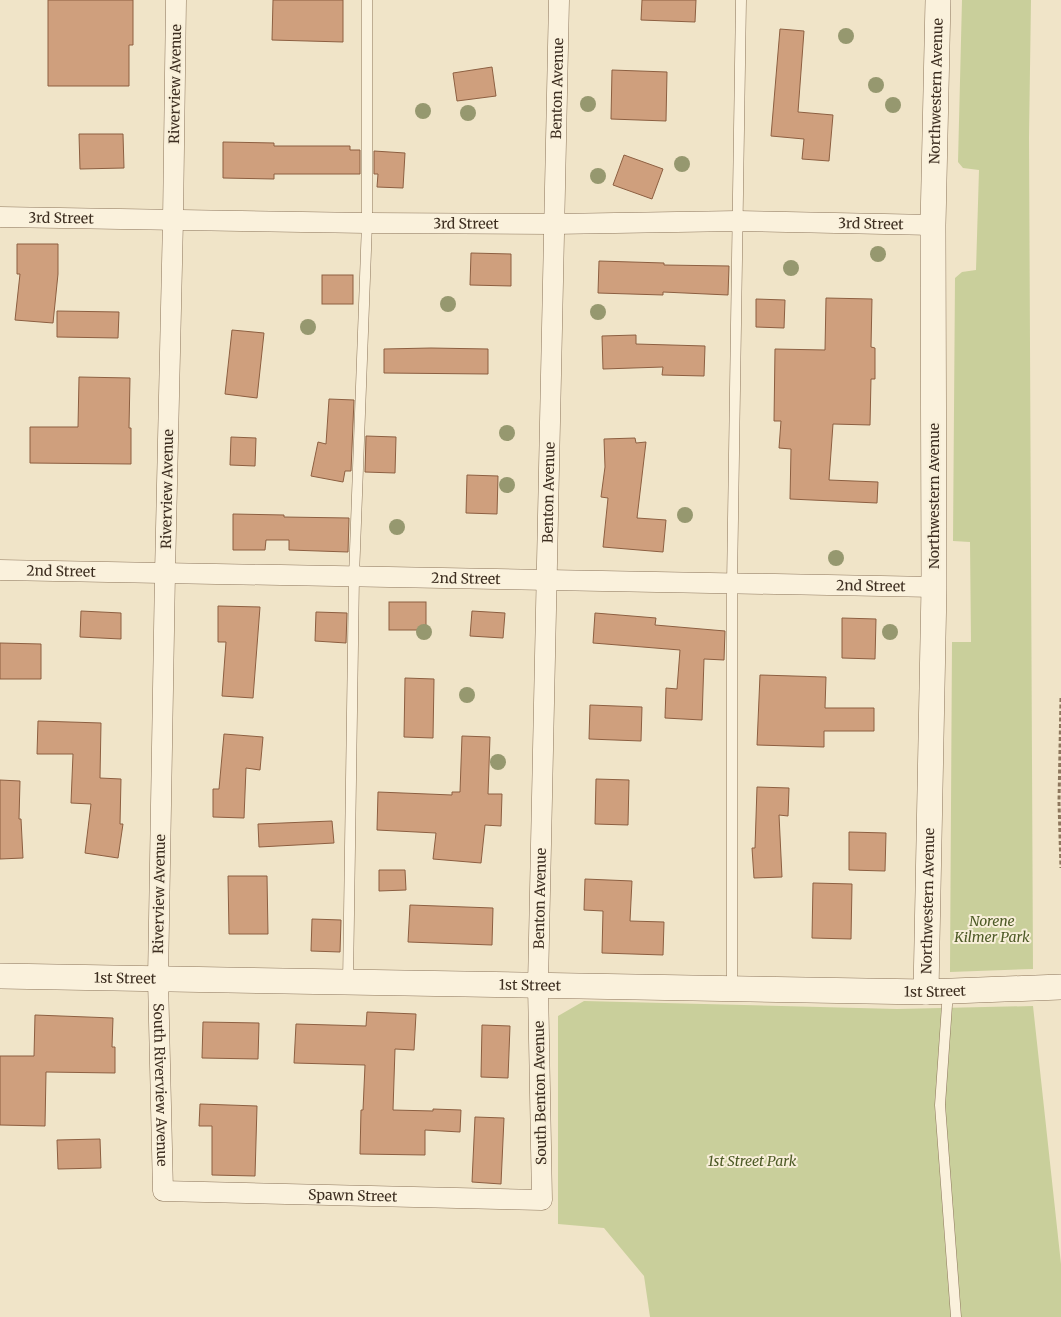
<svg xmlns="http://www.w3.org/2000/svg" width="1061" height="1317" font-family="Merriweather,serif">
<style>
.green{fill:#c9cf9b}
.building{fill:#cf9f7d;stroke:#8d5f41}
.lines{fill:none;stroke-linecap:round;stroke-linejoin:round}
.service-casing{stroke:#8d765c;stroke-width:11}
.minor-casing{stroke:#8d765c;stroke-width:21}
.tertiary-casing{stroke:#8d765c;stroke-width:26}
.path{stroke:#8d765c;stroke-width:3;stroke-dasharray:4 2.5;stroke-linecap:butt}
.service{stroke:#faf1dc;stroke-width:10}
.minor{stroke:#faf1dc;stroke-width:20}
.tertiary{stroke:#faf1dc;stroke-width:25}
.tree{fill:#96986f}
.labels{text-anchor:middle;stroke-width:4;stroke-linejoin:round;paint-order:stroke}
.street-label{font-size:14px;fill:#3d2e20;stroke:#f7eed8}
.park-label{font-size:14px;font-style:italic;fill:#4d5a26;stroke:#f7eed8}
</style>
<rect width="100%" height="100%" fill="#f0e4c8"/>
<g class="green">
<path d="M962,0H1031L1029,137L1033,969L950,972L952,642H971L970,542L953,541L955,278L962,272L976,270L979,170L963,168L958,162Z"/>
<path d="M584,1001L897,1009L1033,1006L1061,1264V1317H650L644,1276L604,1228L558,1224V1016Z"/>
</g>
<g class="building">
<path d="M48,0H133V45H129V86H48Z"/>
<path d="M273,0H343V42L272,40Z"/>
<path d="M642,0H696L695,22L641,20Z"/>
<path d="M780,29L804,31L798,112L833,115L829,161L802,159L804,139L771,136Z"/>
<path d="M492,67L496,96L457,101L453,73Z"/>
<path d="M612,70L667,72L666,121L611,119Z"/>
<path d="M79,134H123L124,168L80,169Z"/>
<path d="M223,142L274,143V146H350V150H360V174H274V179L223,178Z"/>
<path d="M374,151L405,153L403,188L377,187L378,174H374Z"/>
<path d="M624,155L663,169L652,199L613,185Z"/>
<path d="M17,244H58V274L53,323L15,320L20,274H17Z"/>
<path d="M471,253L511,254V286L470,285Z"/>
<path d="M599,261L664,263V265L729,266L728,295L663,292V295L598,293Z"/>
<rect x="322" y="275" width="31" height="29"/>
<path d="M826,298L872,299L871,347L875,348V379H871L870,425L833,424L829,480L878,482L877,503L790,499L791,449L779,448L781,421H774L775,349L825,350Z"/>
<path d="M756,299L785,300L784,328L756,327Z"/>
<path d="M57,311L119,312L118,338L57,337Z"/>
<path d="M232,330L264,333L257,398L225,394Z"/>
<path d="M636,335V344L705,346L704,376L662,375L663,367L603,369L602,336Z"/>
<path d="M431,348L488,349V374L384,373V349Z"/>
<path d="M79,377L130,378L129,428H131V464L30,463V427H78Z"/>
<path d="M329,399L354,400L351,471H345L343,482L311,476L318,442L326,444Z"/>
<path d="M366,436L396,437L395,473L365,472Z"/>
<path d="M231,437L256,438L255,466L230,465Z"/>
<path d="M635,438L636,443L646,442L637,518L666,520L663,552L603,547L608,498L601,497L605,467L604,439Z"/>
<path d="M467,475L498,476L497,514L466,513Z"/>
<path d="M233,514L284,515V517L349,518L348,552L289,550V540H266L265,550H233Z"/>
<rect x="389" y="602" width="37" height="28"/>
<path d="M218,606L260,607L253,698L222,696L226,642H218Z"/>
<path d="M81,611L121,613V639L80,637Z"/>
<path d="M472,611L505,613L503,638L470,636Z"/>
<path d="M316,612L347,613L346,643L315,641Z"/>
<path d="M595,613L656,618L655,625L725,631L724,660L704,659L702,720L665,718L666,688L677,689L680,650L593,643Z"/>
<path d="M842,618L876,619L875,659L842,658Z"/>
<path d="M0,643L41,644V679H0Z"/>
<path d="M760,675L826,677L825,708H874V731H824V747L757,745Z"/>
<path d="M405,678L434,679L433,738L404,737Z"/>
<path d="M590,705L642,707L641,741L589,739Z"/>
<path d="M38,721L101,723L100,778L121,779L120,824H123L118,858L85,853L91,804L71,803L73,754H37Z"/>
<path d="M224,734L263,737L260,770L246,768L244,818L213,817V789H219Z"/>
<path d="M462,736L490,737L488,794H502L501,826L485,825L481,863L433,859L436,833L377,830L378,792L452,795V792H460Z"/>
<path d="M596,779L629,780L628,825L595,824Z"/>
<path d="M0,780L20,781L19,819H21L23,858L0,859Z"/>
<path d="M757,787L789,788L788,816L779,815L782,877L754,878L752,848H755Z"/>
<path d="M332,821L334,843L259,847L258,824Z"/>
<path d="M849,832L886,833L885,871L849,870Z"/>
<path d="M379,870H405L406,890L379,891Z"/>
<path d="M228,876H267L268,934H229Z"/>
<path d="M585,879L632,881L630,921L664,922L663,955L602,953L603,911L584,910Z"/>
<path d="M813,883L852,884L851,939L812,938Z"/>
<path d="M410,905L493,908L492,945L408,942Z"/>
<path d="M312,919L341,920L340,952L311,951Z"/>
<path d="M367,1012L416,1014L414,1050L395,1049L393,1110L433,1111V1109L461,1110L460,1132L425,1130V1155L360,1154L361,1110H363L365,1065L294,1063L296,1024L366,1026Z"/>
<path d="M35,1015L113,1018L112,1047H115V1073L46,1072L45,1126L0,1125V1056H34Z"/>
<path d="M203,1022L259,1023L258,1059L202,1058Z"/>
<path d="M482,1025L510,1026L508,1078L481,1077Z"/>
<path d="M200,1104L257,1106L255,1176L212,1175V1126H199Z"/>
<path d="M475,1117L504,1118L501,1184L472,1182Z"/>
<path d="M100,1139L101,1168L58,1169L57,1140Z"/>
</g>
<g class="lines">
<g class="service-casing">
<g id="service">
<path d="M348,982L354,577L367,223V0"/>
<path d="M732,989V584L741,0"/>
<path d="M948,991L940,1105L956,1317"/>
</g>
</g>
<g class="minor-casing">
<g id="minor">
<path id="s1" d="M176,0L173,220L165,573L158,979L163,1191L542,1200L538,985L559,0"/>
<path id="s2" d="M0,217L367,223L554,224L738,221L933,225"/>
<path id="s3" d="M0,570L934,587"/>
</g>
</g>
<g class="tertiary-casing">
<g id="tertiary">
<path id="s4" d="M0,976L926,992L1061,987"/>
<path id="s5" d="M926,992L934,587L933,225L938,0"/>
</g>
</g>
<path class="path" d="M1061,698L1059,802L1061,868"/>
<use href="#service" class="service"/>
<use href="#minor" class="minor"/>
<use href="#tertiary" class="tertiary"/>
</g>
<g class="tree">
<circle cx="846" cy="36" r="8"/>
<circle cx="876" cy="85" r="8"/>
<circle cx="588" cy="104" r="8"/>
<circle cx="893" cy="105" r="8"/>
<circle cx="423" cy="111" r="8"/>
<circle cx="468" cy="113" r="8"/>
<circle cx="682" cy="164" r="8"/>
<circle cx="598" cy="176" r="8"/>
<circle cx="878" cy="254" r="8"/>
<circle cx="791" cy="268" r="8"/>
<circle cx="448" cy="304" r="8"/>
<circle cx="598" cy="312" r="8"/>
<circle cx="308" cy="327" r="8"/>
<circle cx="507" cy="433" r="8"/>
<circle cx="507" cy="485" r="8"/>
<circle cx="685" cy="515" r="8"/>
<circle cx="397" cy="527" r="8"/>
<circle cx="836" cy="558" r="8"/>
<circle cx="424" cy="632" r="8"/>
<circle cx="890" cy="632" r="8"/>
<circle cx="467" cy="695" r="8"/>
<circle cx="498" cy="762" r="8"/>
</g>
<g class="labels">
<g class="street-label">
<text transform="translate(175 84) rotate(-89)" y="5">Riverview Avenue</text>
<text dy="5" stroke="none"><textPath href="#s1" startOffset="2682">Benton Avenue</textPath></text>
<text dy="5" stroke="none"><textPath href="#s5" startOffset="901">Northwestern Avenue</textPath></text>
<text dy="5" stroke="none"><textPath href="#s2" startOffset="61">3rd Street</textPath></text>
<text dy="5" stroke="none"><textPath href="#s2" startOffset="466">3rd Street</textPath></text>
<text dy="5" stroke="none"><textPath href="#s2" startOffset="871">3rd Street</textPath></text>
<text transform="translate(167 489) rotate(-89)" y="5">Riverview Avenue</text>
<text dy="5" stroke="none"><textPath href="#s1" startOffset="2278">Benton Avenue</textPath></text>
<text transform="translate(934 496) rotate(-90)" y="5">Northwestern Avenue</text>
<text dy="5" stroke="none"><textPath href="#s3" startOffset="61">2nd Street</textPath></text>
<text dy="5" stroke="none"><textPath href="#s3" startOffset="466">2nd Street</textPath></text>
<text dy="5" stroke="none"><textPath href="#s3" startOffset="871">2nd Street</textPath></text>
<text transform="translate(159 894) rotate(-89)" y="5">Riverview Avenue</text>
<text dy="5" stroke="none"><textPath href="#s1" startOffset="1872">Benton Avenue</textPath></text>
<text dy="5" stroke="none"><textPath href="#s5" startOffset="91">Northwestern Avenue</textPath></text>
<text dy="5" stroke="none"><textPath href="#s4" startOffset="125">1st Street</textPath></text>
<text dy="5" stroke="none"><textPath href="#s4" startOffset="530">1st Street</textPath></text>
<text dy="5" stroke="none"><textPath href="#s4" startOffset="935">1st Street</textPath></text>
<text dy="5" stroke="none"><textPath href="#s1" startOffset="1085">South Riverview Avenue</textPath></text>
<text transform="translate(540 1093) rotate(-91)" y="5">South Benton Avenue</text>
<text dy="5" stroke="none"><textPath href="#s1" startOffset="1381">Spawn Street</textPath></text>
</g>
<g class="park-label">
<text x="992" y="926">Norene<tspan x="992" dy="16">Kilmer Park</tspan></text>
<text x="752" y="1166">1st Street Park</text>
</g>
</g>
</svg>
